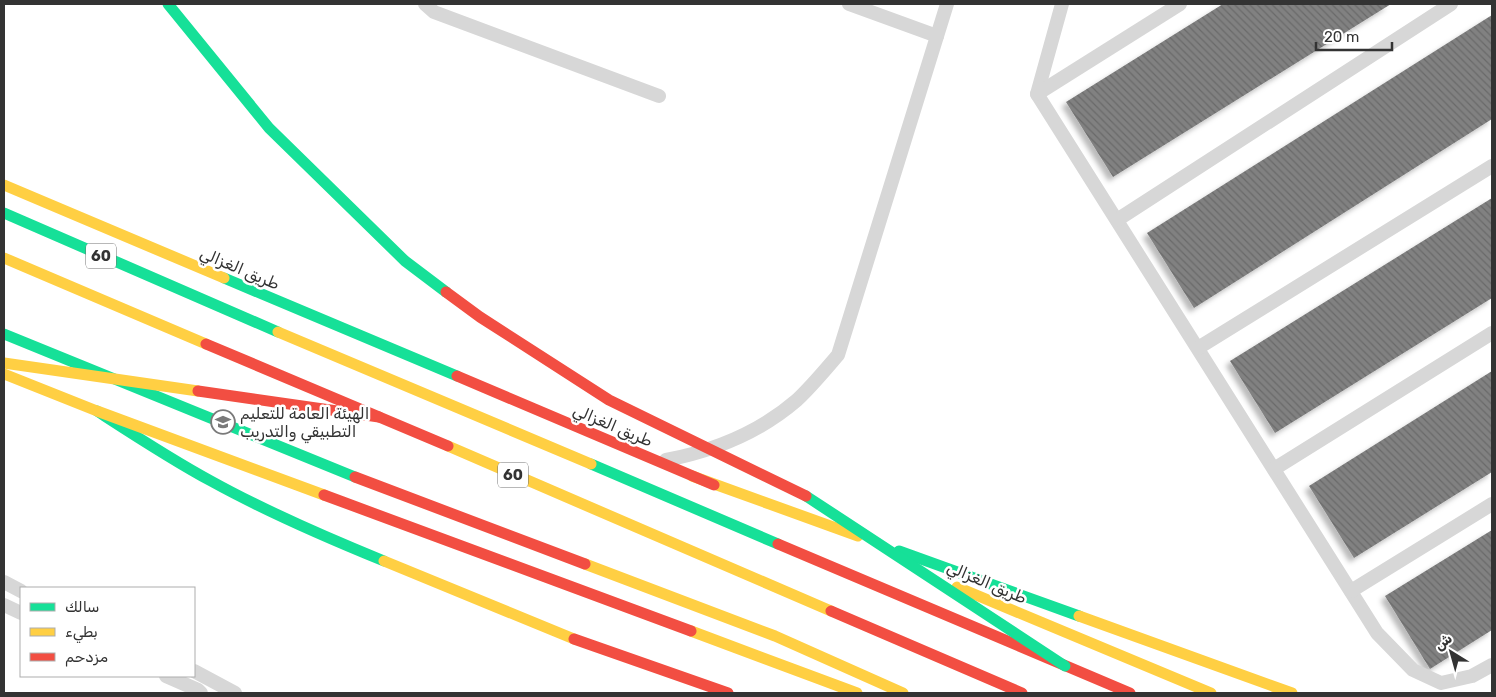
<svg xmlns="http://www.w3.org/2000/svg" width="1496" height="697" font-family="Rubik,Cairo,sans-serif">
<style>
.building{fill:url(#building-back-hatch);filter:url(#shadow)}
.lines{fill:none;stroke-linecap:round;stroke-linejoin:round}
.lane{stroke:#d7d7d7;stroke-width:14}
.fast{stroke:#16e098;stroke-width:11}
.slow{stroke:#ffcf43;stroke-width:11}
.jam{stroke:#f24e42;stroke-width:11}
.fast-bridge{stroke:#16e098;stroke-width:11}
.slow-bridge{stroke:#ffcf43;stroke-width:11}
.jam-bridge{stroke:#f24e42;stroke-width:11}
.labels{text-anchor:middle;stroke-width:5;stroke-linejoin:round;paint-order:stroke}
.shield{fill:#fff;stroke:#707070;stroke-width:1}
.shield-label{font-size:15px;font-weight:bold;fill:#333}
.street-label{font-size:16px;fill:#333;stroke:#fff}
.poi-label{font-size:16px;fill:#333;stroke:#fff;text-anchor:start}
</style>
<defs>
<pattern id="building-back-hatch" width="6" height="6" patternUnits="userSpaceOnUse" patternTransform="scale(1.25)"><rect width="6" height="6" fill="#818181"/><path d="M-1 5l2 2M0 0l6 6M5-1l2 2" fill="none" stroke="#6a6a6a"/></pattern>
<filter id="shadow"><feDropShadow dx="-4.5" dy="4.5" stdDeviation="2.5" flood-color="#0004"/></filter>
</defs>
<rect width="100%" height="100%" fill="#fff"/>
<g class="building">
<path d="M1223,4H1391L1113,177L1066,102Z"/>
<path d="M1492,15V119L1194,308L1147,233Z"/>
<path d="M1492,198V298L1275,433L1230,361Z"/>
<path d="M1492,371V472L1354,558L1309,486Z"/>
<path d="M1492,530V630L1430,669L1385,596Z"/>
</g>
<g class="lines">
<g class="lane">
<path d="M425,4L434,12L659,96"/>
<path d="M849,4L937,36"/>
<path d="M1062,4L1037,94L1377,633L1413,670L1441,683L1472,676L1492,665"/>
<path d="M1037,94L1180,4"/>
<path d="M1117,220L1451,4"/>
<path d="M1198,348L1492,166"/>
<path d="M666,460C713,451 760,432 797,400C812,386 825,370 838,355L947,4"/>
<path d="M1274,469L1492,333"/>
<path d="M4,582L21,591"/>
<path d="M1351,591L1492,504"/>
<path d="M4,605L21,613"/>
<path d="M194,671L235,693"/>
<path d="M166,676L198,690L201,693"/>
</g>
<g class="fast">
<path d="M4,213L278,332"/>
<path d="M224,278L457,376"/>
<path d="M4,334L355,477"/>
<path d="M97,411C134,435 172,460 211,481C267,512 325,537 384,561"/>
<path d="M591,464L778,544"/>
<path d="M899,551L1079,616"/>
</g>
<g class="slow">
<path d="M4,185L224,278"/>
<path d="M4,258L206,344"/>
<path d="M278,332L591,464"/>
<path d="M4,374L97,411L324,495"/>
<path d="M448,446L831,611"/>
<path d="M692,476L858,536"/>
<path d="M384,561L574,639"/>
<path d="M585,564L775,636L903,693"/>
<path d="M957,587L1211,693"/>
<path d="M1079,616L1292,693"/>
<path d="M691,631L857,693"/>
</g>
<g class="jam">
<path d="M206,344L448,446"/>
<path d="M457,376L714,485"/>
<path d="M355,477L585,564"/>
<path d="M324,495L691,631"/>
<path d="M778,544L1130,693"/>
<path d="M831,611L1022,693"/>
<path d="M574,639L728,693"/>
</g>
<g class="fast-bridge">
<path d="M168,4L269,128L405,261L446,292"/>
<path d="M806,496L1065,666"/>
</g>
<path class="slow-bridge" d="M4,363L198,391"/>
<g class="jam-bridge">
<path d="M446,292L480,317L609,400L806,496"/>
<path d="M198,391L379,417"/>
</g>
</g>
<defs>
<g id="university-ring" transform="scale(1.25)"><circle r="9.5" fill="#fff" stroke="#7a7a7a" stroke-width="1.5"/><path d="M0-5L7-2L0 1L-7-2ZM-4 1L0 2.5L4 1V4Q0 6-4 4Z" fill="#7a7a7a"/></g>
</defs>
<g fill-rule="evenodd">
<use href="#university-ring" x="223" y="422"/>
</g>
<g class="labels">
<g class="shield">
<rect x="86" y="243.5" width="30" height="25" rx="4"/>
<rect x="498" y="462.5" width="30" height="25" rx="4"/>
</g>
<g class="shield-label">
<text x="101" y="261">60</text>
<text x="513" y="480">60</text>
</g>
<g class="street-label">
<text transform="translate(240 268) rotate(23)" y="6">طريق الغزالي</text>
<text transform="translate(613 425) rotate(23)" y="6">طريق الغزالي</text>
<text transform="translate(987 582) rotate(23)" y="6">طريق الغزالي</text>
</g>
<g class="poi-label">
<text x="240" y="419">الهيئة العامة للتعليم<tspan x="240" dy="18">التطبيقي والتدريب</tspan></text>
</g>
</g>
<rect width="1496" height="697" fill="none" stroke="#333333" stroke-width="10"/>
<rect x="20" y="587" width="175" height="90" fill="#ffffff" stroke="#adadad"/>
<rect x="30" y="603" width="25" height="8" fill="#16e098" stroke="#adadad"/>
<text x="65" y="612" font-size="15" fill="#333333">سالك</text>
<rect x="30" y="628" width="25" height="8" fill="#ffcf43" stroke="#adadad"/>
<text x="65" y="637" font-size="15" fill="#333333">بطيء</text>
<rect x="30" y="653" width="25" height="8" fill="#f24e42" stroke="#adadad"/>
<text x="65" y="662" font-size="15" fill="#333333">مزدحم</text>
<g transform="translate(1451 652) rotate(323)" stroke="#ffffff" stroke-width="4" paint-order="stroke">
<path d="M0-4L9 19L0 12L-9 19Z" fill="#333333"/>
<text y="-8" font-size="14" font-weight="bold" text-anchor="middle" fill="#333333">ش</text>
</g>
<path d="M1316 42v8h76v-8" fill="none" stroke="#333333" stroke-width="2.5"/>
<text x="1324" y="42" font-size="15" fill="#333333" stroke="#ffffff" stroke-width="4" paint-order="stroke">20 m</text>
</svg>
